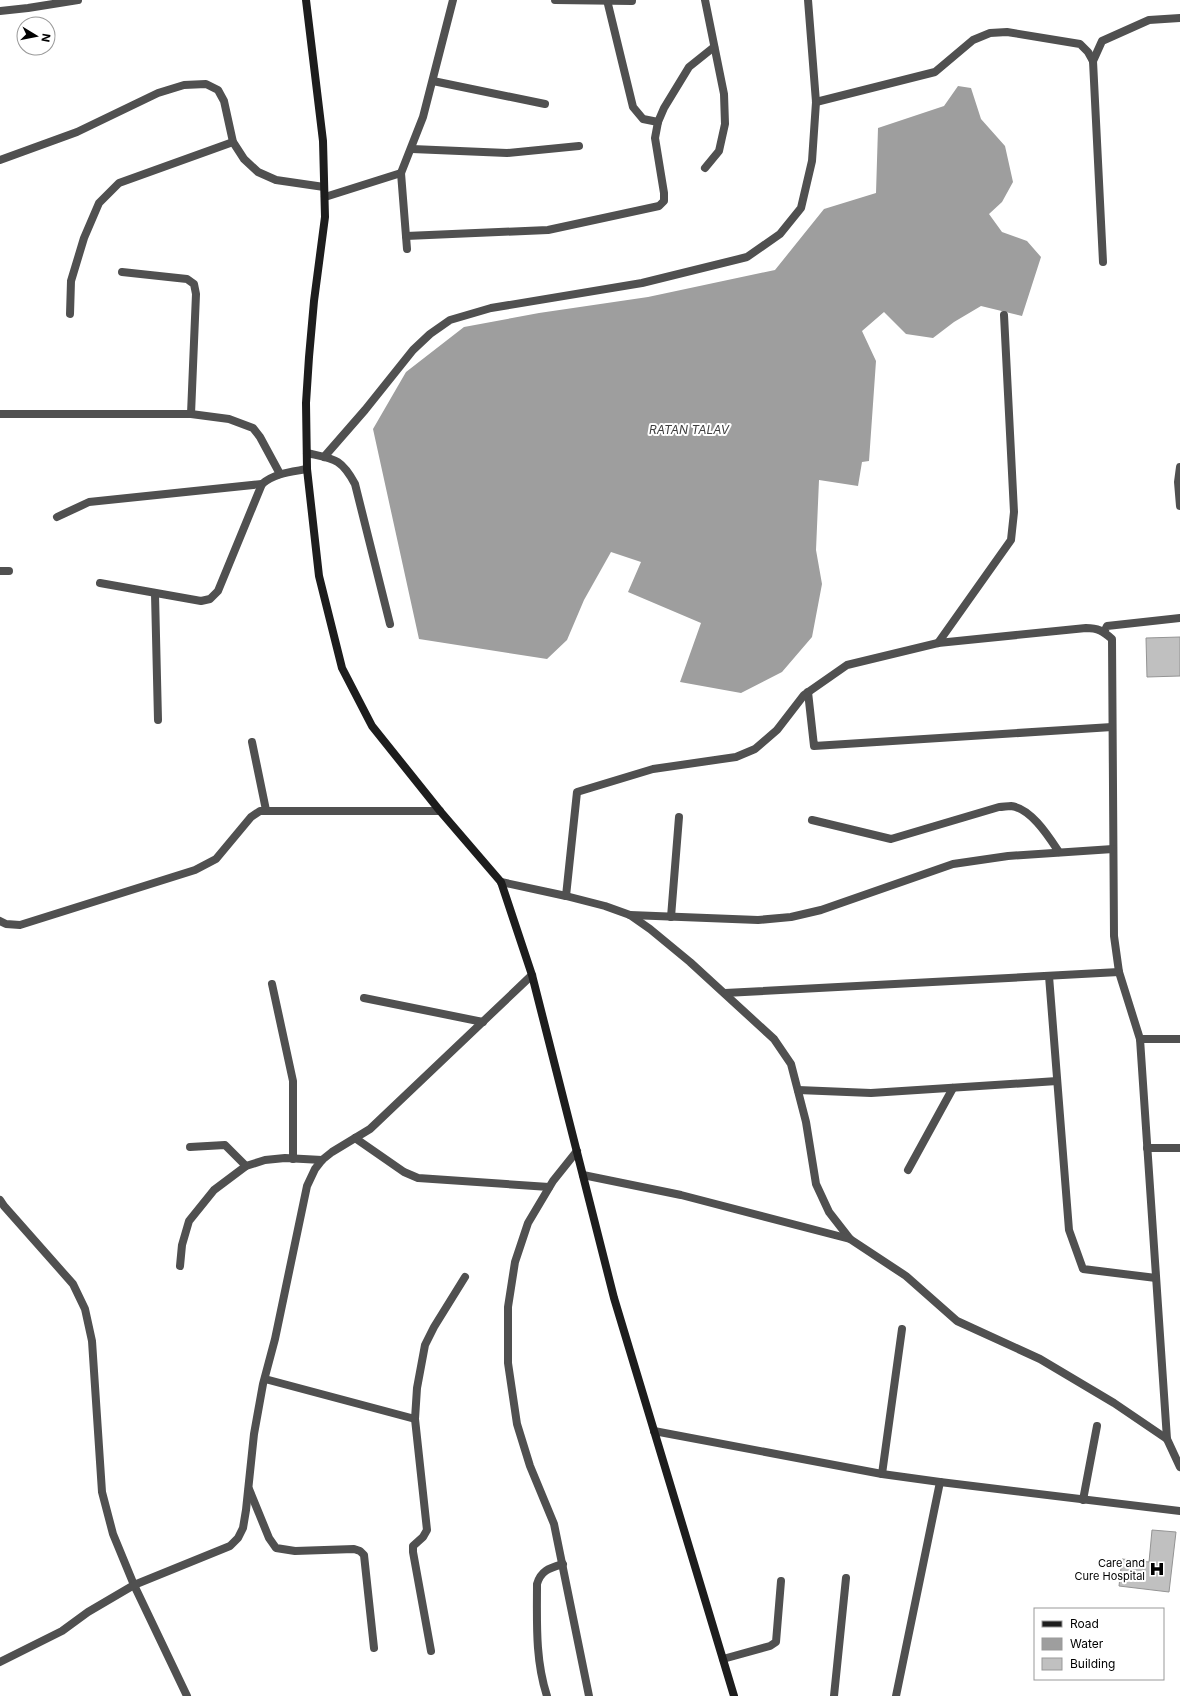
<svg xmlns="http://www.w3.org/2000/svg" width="1180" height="1696" font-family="Inter,sans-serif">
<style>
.water{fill:#9e9e9e}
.building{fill:#c0c0c0;stroke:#949494}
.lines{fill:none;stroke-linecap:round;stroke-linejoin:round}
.lane{stroke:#505050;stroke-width:8}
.street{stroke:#505050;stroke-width:8}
.secondary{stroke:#1d1d1d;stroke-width:8}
.labels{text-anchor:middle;stroke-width:4;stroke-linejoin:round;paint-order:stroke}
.poi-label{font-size:11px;fill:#000;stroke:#fff;text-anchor:end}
.water-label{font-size:12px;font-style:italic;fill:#3f3f3f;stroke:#fff}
</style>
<rect width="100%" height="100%" fill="#fff"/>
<path class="water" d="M958,86L971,88L981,119L1005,146L1013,182L1002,202L989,214L1002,232L1027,241L1041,257L1022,316L981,306L954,322L933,338L906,334L884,312L862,331L876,361L869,461L862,462L858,486L819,480L816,550L822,584L812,637L782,672L741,693L680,682L701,623L628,592L641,562L611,552L584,600L567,640L547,659L419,639L373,429L406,372L464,327L539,313L648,297L775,270L824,209L876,193L878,128L944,106Z"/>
<g class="building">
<path d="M1180,637V676L1147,677L1146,638Z"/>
<path d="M1152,1530L1176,1532L1169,1592L1119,1586L1122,1559L1149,1562Z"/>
</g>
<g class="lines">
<g class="lane">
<path d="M1093,61L1102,41L1149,20L1180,18"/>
<path d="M1180,467L1178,482L1180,506"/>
<path d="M252,742L266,810"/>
<path d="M1083,1500L1097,1426"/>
</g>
<g class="street">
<path d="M555,0L632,1"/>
<path d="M607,0L633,107L643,119L658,122"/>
<path d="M705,0L724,94L725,124L719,151L705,168"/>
<path d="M0,11L28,8L78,0"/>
<path d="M433,81L545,104"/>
<path d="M816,102L935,72L973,40L990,33L1007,32L1080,44L1088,52L1093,61L1103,262"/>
<path d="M412,149L507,153L579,146"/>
<path d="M0,160L77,132L158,93L184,85L206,84L218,90L224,101L233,142L244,159L258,172L276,180L324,187"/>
<path d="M325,197L401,173"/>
<path d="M406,236L548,230L659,206L664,201V193L655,138L658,122L664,108L689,67L714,47"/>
<path d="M407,249L401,173L423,117L453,0"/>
<path d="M122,272L187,279L194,284L196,294L191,414"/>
<path d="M70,314L71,281L84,238L99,203L119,183L233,142"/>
<path d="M0,414H191L229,419L253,428L260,437L280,474"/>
<path d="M307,453C334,459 341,458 355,484L390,624"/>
<path d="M324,457L365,410L413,350L430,334L450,320L491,308L642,283L747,257L780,234L801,208L812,161L816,102L808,0"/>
<path d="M57,517L89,502L262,484"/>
<path d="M0,571H9"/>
<path d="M100,583L201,601L210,599L218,591L262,484C275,473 291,472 307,469"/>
<path d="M155,594L158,720"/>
<path d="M1104,632L1107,626L1180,618"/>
<path d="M938,643L1011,540L1014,512L1004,315"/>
<path d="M808,692L814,746L1112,727"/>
<path d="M812,820L891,839L999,807C1003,807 1007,806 1011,806C1031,808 1049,837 1059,852"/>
<path d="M501,882L566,896L605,906L630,915L650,929L690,962L774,1039L791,1064L806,1122L816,1184L829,1212L850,1239L906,1276L957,1321L1040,1359L1114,1403L1167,1439L1180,1467"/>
<path d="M566,896L577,792L653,769L736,757L755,749L777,730L804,695L847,665L938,643L1086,628C1098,628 1103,631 1112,639L1114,936L1119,972L1140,1039L1167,1439"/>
<path d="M630,915L758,920L791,917L821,910L953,864L1008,856L1113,849"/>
<path d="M671,917L679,817"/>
<path d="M0,921L6,924L20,925L195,870L216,859L251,817L260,811H440"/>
<path d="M1049,976L1069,1230L1083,1269L1156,1278"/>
<path d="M272,984L293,1081V1159"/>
<path d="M725,993L1119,972"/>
<path d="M364,998L483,1022"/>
<path d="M1140,1039H1180"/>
<path d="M798,1090L871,1093L1057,1081"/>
<path d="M355,1138L404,1172L418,1178L549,1187"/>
<path d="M190,1147L225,1145L246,1166"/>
<path d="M1147,1148H1180"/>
<path d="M577,1151L553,1181L528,1223L515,1262L508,1307V1363L517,1424L530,1466L554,1524L589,1696"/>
<path d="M908,1170L953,1088"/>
<path d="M583,1175L681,1195L850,1239"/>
<path d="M0,1200L4,1206L73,1284L85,1309L92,1341L102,1492L113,1534L134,1585L187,1696"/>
<path d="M180,1266L182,1245L189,1221L214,1190L246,1166L265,1160L285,1158L322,1160"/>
<path d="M265,1379L415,1419"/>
<path d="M654,1431L882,1474L940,1482L1180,1511"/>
<path d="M882,1474L902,1329"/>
<path d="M249,1489L269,1538L276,1548L295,1551L354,1549L360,1551L364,1555L374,1648"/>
<path d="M431,1651L413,1552V1546L423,1537L427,1530L415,1419L417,1388L425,1345L434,1327L465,1277"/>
<path d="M723,1659L770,1646L776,1642L781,1581"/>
<path d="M0,1662L62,1631L88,1612L134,1585L230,1546L238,1538L243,1528L246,1510L254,1434L263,1384L275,1339L307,1186L315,1169L322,1160L332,1152L370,1129L532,975"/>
<path d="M547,1696C535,1660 537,1621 537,1584C541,1570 550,1568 563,1564"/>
<path d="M834,1696L846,1578"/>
<path d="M896,1696L940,1482"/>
</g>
<path class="secondary" d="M306,0L323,141L325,217L314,301L309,357L306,403L307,469L319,576L342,668L372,726L440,811L501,882L532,975L614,1298L734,1696"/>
</g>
<defs>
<g id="hospital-bare" transform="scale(1.2)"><path d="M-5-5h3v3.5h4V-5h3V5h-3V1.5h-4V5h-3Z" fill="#000" stroke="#fff" stroke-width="2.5" paint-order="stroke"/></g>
</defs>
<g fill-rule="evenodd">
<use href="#hospital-bare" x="1157" y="1569"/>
</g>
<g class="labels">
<g class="poi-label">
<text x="1145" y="1567">Care and<tspan x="1145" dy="13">Cure Hospital</tspan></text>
</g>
<g class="water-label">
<text x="689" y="434">RATAN TALAV</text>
</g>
</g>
<rect x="1034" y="1608" width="130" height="72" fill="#ffffff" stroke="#999999"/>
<rect x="1042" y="1621" width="20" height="6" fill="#1d1d1d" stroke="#999999"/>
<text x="1070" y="1628" font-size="12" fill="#000000">Road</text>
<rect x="1042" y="1638" width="20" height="12" fill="#9e9e9e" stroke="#999999"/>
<text x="1070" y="1648" font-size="12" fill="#000000">Water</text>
<rect x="1042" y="1658" width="20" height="12" fill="#c0c0c0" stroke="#999999"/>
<text x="1070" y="1668" font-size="12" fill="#000000">Building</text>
<g transform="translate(36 36) rotate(100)"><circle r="19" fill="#ffffff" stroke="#999999"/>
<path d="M0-3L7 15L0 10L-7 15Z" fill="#000000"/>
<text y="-6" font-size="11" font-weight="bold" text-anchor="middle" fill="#000000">N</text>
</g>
</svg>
